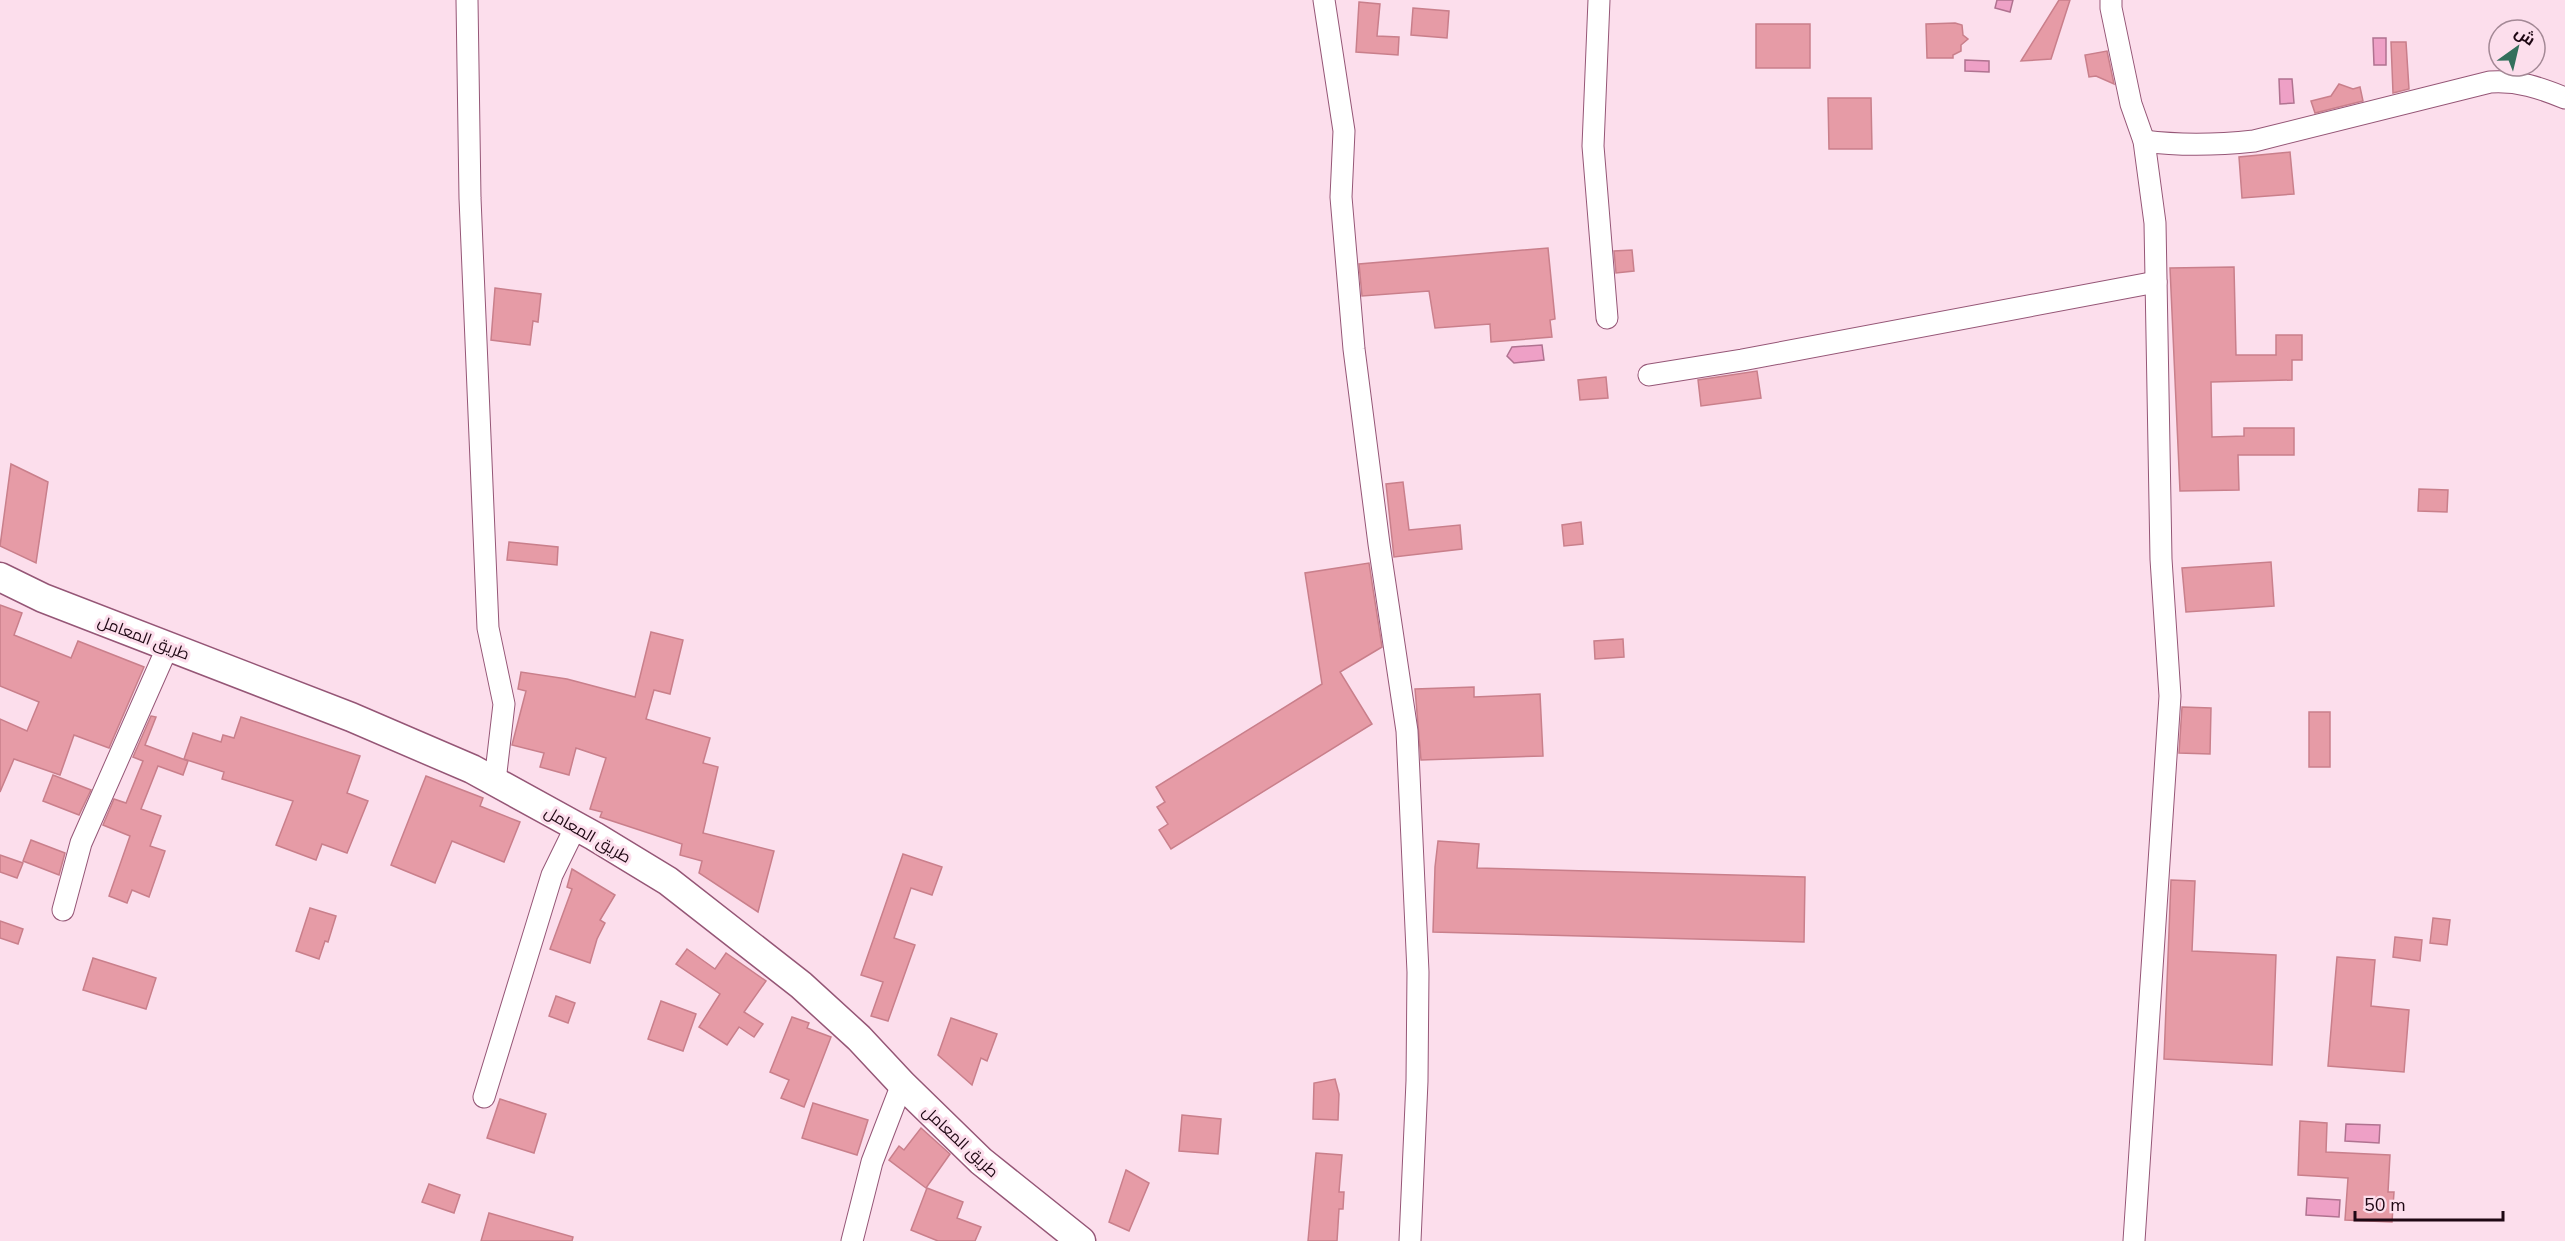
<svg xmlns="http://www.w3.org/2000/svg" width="2565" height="1241" font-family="'Nunito Sans',Cairo,sans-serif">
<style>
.water{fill:#eea0c6;stroke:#b07290;stroke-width:1.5}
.building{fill:#e69ba6;stroke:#c97f8b;stroke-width:1.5}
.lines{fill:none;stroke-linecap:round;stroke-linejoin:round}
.minor-casing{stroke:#955676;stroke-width:23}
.secondary-casing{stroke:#955676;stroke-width:31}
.minor{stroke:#fff;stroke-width:21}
.secondary{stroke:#fff;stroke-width:28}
.labels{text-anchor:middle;stroke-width:6;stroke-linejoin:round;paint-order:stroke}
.street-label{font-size:16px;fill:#1e0713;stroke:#fcdeec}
</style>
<rect width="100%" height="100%" fill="#fcdeec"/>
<g class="water">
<path d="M1997,0H2013L2010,12L1995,8Z"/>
<path d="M2373,38H2386V65H2374Z"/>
<path d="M1965,60L1989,61V72L1965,71Z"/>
<path d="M2279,79H2292L2294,103L2280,104Z"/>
<path d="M1542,345L1544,360L1514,363L1507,356L1512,347Z"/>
<path d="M2346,1124L2380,1125L2379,1143L2345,1141Z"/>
<path d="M2307,1198L2340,1200L2339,1217L2306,1215Z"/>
</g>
<g class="building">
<path d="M2059,0H2070L2051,59L2021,61Z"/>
<path d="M1359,2L1380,4L1377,36L1399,37L1398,55L1356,52Z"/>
<path d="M1413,8L1449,11L1447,38L1411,35Z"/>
<path d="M1955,23L1962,25L1963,35L1968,39L1961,45V51L1953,55V58H1927L1926,24Z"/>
<rect x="1756" y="24" width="54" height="44"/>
<path d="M2391,42H2406L2409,89L2393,93Z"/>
<path d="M2107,51L2114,84L2096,76L2089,77L2085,55Z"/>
<path d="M2339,84L2353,89L2360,87L2363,101L2315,113L2311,101L2331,96Z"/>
<path d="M1828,98H1871L1872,149H1829Z"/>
<path d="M2290,152L2294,194L2242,198L2239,157Z"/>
<path d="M1548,248L1555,319L1550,320L1552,337L1491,342L1490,324L1435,328L1429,291L1362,296L1359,264Z"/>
<path d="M1632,250L1634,271L1616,273L1614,251Z"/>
<path d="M2234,267L2236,355H2276V335H2302V360H2292V380L2211,382L2212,437L2244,436V428H2294V455H2238L2239,490L2180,491L2170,268Z"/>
<path d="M495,288L541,294L538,322L533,321L530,345L491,340Z"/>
<path d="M1757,371L1761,398L1701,406L1698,380Z"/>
<path d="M1606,377L1608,398L1580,400L1578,380Z"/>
<path d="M11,464L48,482L36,563L0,546Z"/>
<path d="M1403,482L1409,530L1460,525L1462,549L1394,557L1386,484Z"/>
<path d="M2419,489L2448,490L2447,512L2418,511Z"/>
<path d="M1581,522L1583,544L1564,546L1562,525Z"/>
<path d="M509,542L558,547L557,565L507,560Z"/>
<path d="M2271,562L2274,606L2186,612L2182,568Z"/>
<path d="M1369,563L1382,647L1340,672L1372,724L1171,849L1159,830L1168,824L1157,807L1165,802L1156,787L1322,684L1305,573Z"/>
<path d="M0,605L22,613L14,635L71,658L78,641L144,667L109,748L74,735L60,775L14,759L0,792V719L27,731L39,702L0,686Z"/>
<path d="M651,632L683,640L670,694L654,690L646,719L710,738L703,763L718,767L703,833L774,851L758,912L699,873L702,861L680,855L682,844L600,817L602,812L590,809L606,758L576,748L569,775L540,767L544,753L512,745L526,691L518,689L521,672L567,679L635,697Z"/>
<path d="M1623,639L1624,657L1595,659L1594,641Z"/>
<path d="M1474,687V697L1540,694L1543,756L1421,760L1415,689Z"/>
<path d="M2182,707L2211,708L2210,754L2179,753Z"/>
<rect x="2309" y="712" width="21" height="55"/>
<path d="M151,716L156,717L145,745L188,761L183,775L158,766L141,809L161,816L150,846L165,851L149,897L132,890L127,903L109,896L130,836L103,825L114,799L126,803L143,761L133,757Z"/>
<path d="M241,717L360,756L347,793L368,801L347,853L322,844L316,860L276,845L293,801L222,779L224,772L184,759L193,733L221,742L223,735L234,738Z"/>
<path d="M53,775L91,790L79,815L43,801Z"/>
<path d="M426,776L483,798L480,806L520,822L504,862L452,841L435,883L391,865Z"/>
<path d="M31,840L65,853L59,875L23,861Z"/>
<path d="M1438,841L1479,844L1477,868L1805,877L1804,942L1433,932L1435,867Z"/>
<path d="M903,854L942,867L932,895L911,888L894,938L915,945L888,1021L871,1016L883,982L861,975Z"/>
<path d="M0,855L23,863L17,878L0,872Z"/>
<path d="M572,869L615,895L600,920L605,923L597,939L590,963L550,949L572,889L567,887Z"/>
<path d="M2171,880L2195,881L2192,951L2276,955L2272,1065L2164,1059Z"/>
<path d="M310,908L336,916L328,942L325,941L319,959L296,951Z"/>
<path d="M2433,918L2450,920L2447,945L2430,943Z"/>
<path d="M0,921L23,929L18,944L0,938Z"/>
<path d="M2395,937L2422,940L2420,961L2393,957Z"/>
<path d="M687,949L715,969L726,953L766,981L744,1012L763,1024L754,1037L739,1027L727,1045L699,1027L720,994L676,964Z"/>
<path d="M2337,957L2375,960L2371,1006L2409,1010L2404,1072L2328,1066Z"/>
<path d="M93,958L156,978L146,1009L83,990Z"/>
<path d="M556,996L575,1003L568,1023L549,1016Z"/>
<path d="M661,1001L696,1014L683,1051L648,1039Z"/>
<path d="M792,1017L809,1023L807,1028L831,1037L804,1107L781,1098L789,1080L770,1072Z"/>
<path d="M951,1018L997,1034L987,1061L981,1058L972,1085L938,1055Z"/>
<path d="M1335,1079L1339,1094L1338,1120L1313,1119L1314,1083Z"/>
<path d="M500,1099L546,1114L534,1153L487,1138Z"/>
<path d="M813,1103L868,1120L857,1155L802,1138Z"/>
<path d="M1182,1115L1221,1119L1218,1154L1179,1151Z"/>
<path d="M2300,1121L2327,1123L2326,1152L2390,1155L2388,1192H2394L2392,1222L2345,1220L2348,1178L2298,1175Z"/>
<path d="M921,1128L950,1154L926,1188L889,1160L899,1146L904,1150Z"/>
<path d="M1316,1153L1342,1155L1339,1192H1344L1343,1209H1339L1337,1241H1308Z"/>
<path d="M1126,1170L1149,1183L1129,1231L1109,1222Z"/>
<path d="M429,1184L460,1195L454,1213L422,1202Z"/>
<path d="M927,1188L963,1202L957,1218L981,1227L975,1241H938L911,1230Z"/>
<path d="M489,1213L573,1237L572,1241H481Z"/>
</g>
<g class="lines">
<g class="minor-casing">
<g id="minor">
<path d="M467,0L470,198L488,628L504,704L495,781"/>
<path d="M1324,0L1344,131L1341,197L1354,349L1379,544L1407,731L1418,972L1417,1081L1410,1241"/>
<path d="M1599,0L1593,146L1607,318"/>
<path d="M2111,0V8L2131,104L2144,141L2155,223L2161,559L2170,696L2134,1241"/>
<path d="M2144,141C2182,146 2217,145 2254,141L2490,82C2518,80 2540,88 2565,98"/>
<path d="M1649,375L1742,360L2156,282"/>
<path d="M63,910L81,843L168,646"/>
<path d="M484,1097L552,875L576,826"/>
<path d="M852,1241L872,1162L902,1084"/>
</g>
</g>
<g class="secondary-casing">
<path id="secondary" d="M0,577L43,598L351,717L472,769L594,836L668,881L801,985L859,1038L902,1084L981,1161L1081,1241"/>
</g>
<use href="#minor" class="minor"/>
<use href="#secondary" class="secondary"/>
</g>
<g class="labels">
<g class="street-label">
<text transform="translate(144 637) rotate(21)" y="6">طريق المعامل</text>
<text transform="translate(588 834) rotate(30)" y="6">طريق المعامل</text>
<text transform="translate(961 1141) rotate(43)" y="6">طريق المعامل</text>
</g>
</g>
<g transform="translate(2517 48) rotate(34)"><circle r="28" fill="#fcdeec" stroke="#a38895" stroke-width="1.5"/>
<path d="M0-4.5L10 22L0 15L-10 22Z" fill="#33705c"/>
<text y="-9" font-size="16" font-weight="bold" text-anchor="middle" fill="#1e0713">ش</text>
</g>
<path d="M2355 1211v9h148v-9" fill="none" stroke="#1e0713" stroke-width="3"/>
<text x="2364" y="1211" font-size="18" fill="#1e0713" stroke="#fcdeec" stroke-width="4.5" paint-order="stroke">50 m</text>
</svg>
